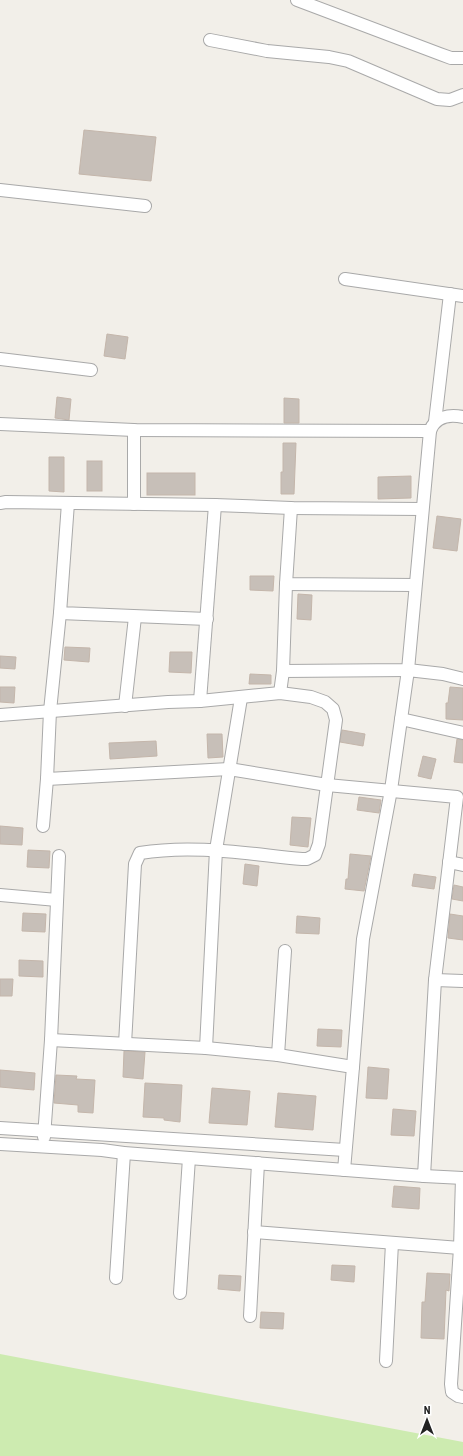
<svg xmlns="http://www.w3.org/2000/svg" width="463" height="1456" font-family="'Roboto Condensed',sans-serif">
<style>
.grass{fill:#cdebb0}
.building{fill:#c7bfb8;stroke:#c4b6ab}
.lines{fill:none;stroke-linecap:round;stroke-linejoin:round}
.minor-casing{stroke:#a9a9a9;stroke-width:14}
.minor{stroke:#fff;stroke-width:12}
</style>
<rect width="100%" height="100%" fill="#f2efe9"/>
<path class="grass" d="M0,1354L463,1442V1456H0Z"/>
<g class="building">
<path d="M84,130L156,137L151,181L79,174Z"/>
<path d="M107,334L128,337L125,359L104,356Z"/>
<path d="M57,397L71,399L69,420L55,418Z"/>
<path d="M284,398L299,399V423H284Z"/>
<path d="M283,443H296L294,494H281V472H283Z"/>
<path d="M49,457H64V492L49,491Z"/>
<rect x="87" y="461" width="15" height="30"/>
<rect x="147" y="473" width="48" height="22"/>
<path d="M411,476V498L378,499V477Z"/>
<path d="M437,516L461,519L457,551L433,548Z"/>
<path d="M250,576H274L273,591L250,590Z"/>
<path d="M298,594L312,595L311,620L297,619Z"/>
<path d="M65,647L90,648L89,662L64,660Z"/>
<path d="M170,652H192L191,673L169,672Z"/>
<path d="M0,656L16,657L15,669L0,668Z"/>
<path d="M250,674L271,675V684H249Z"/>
<path d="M0,687H15L14,703L0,702Z"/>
<path d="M450,687L463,688V720L446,719V703H448Z"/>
<path d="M342,730L365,734L363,746L340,742Z"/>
<path d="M207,734H222L223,757L208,758Z"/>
<path d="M457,739L463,740V763L454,762Z"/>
<path d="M156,741L157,756L110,759L109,743Z"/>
<path d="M423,756L436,759L431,779L418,776Z"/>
<path d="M359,797L381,800L379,813L357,810Z"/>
<path d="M292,817L311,818L308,847L290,845Z"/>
<path d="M0,826L23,828L22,845L0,844Z"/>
<path d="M28,850L50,851L49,868L27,867Z"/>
<path d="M350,854L371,856L364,891L345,889L346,879H348Z"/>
<path d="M245,864L259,866L257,886L243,884Z"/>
<path d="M414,874L436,877L434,889L412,886Z"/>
<path d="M454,885L463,887V901L452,899Z"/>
<path d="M23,913L46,914L45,932L22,931Z"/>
<path d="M450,914L463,916V940L448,938Z"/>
<path d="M297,916L320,918L319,934L296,933Z"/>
<path d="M19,960L43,961V977L19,976Z"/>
<path d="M0,979H13L12,996H0Z"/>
<path d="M318,1029L342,1030L341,1047L317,1046Z"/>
<path d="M124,1051L145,1052L143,1079L123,1077Z"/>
<path d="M368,1067L389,1069L387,1099L366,1098Z"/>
<path d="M0,1070L35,1073L34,1090L0,1087Z"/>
<path d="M56,1075L77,1076L76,1079L95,1080L93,1113L78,1112V1105L54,1103Z"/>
<path d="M145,1083L182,1085L180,1122L164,1120V1118L143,1117Z"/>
<path d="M212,1088L250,1091L247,1125L209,1123Z"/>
<path d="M278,1093L316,1096L313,1130L275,1127Z"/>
<path d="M393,1109L416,1111L414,1136L391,1135Z"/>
<path d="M394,1186L420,1188L419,1209L392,1207Z"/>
<path d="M332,1265L355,1266L354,1282L331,1280Z"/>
<path d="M427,1273L450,1274L449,1291L446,1290L444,1339L421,1338L422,1302H425Z"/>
<path d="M219,1275L241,1276L240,1291L218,1289Z"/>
<path d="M261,1312L284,1313L283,1329L260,1328Z"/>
</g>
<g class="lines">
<g class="minor-casing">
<g id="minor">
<path d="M297,0L440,54L451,58H463"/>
<path d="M210,40L267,51L329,57L348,61L437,99L450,100L463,95"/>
<path d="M0,190L145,206"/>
<path d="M345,279L463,296"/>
<path d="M0,359L91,370"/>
<path d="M435,422L450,294"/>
<path d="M0,424L134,430L430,431"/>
<path d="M0,503L6,502L215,505L291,508L422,509"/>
<path d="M68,503L60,613L207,619"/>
<path d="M134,504V430"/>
<path d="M291,508L286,584L415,585"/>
<path d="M283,671L286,584"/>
<path d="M280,693L283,671L408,670L430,431C435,417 449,414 463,417"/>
<path d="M200,701L215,505"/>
<path d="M125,706L135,617"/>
<path d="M0,715L168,702L200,701L280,693L311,697L325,702L333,709L336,720L319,844L315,855L307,859H302C248,854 194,844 140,853L135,864L125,1044"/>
<path d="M401,719L463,733"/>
<path d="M47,779L229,769L327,785L457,797L435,980"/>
<path d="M43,826L47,779L50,711L60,613"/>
<path d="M449,862L463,865"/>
<path d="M0,895L57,900"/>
<path d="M51,1040L206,1048L278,1055L353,1067L344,1170"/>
<path d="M206,1048L216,850L241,698"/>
<path d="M278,1055L285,951"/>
<path d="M353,1067L363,939L391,790L408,670L443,674L463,679"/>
<path d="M0,1128L345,1150"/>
<path d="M44,1137L51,1040L59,856"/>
<path d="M0,1144L102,1150L124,1153L424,1176L435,980L463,981"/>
<path d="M424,1176L463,1178"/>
<path d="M462,1178L460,1248L451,1384L452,1392L458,1396L463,1397"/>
<path d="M254,1232L460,1248"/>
<path d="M116,1278L124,1153"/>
<path d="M180,1293L189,1158"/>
<path d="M250,1316L258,1163"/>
<path d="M386,1361L392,1243"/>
</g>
</g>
<use href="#minor" class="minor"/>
</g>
<g transform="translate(427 1420)" stroke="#ffffff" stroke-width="3" paint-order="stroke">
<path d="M0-3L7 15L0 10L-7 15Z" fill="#222222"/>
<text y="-6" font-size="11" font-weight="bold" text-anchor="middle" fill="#222222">N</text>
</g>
</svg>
